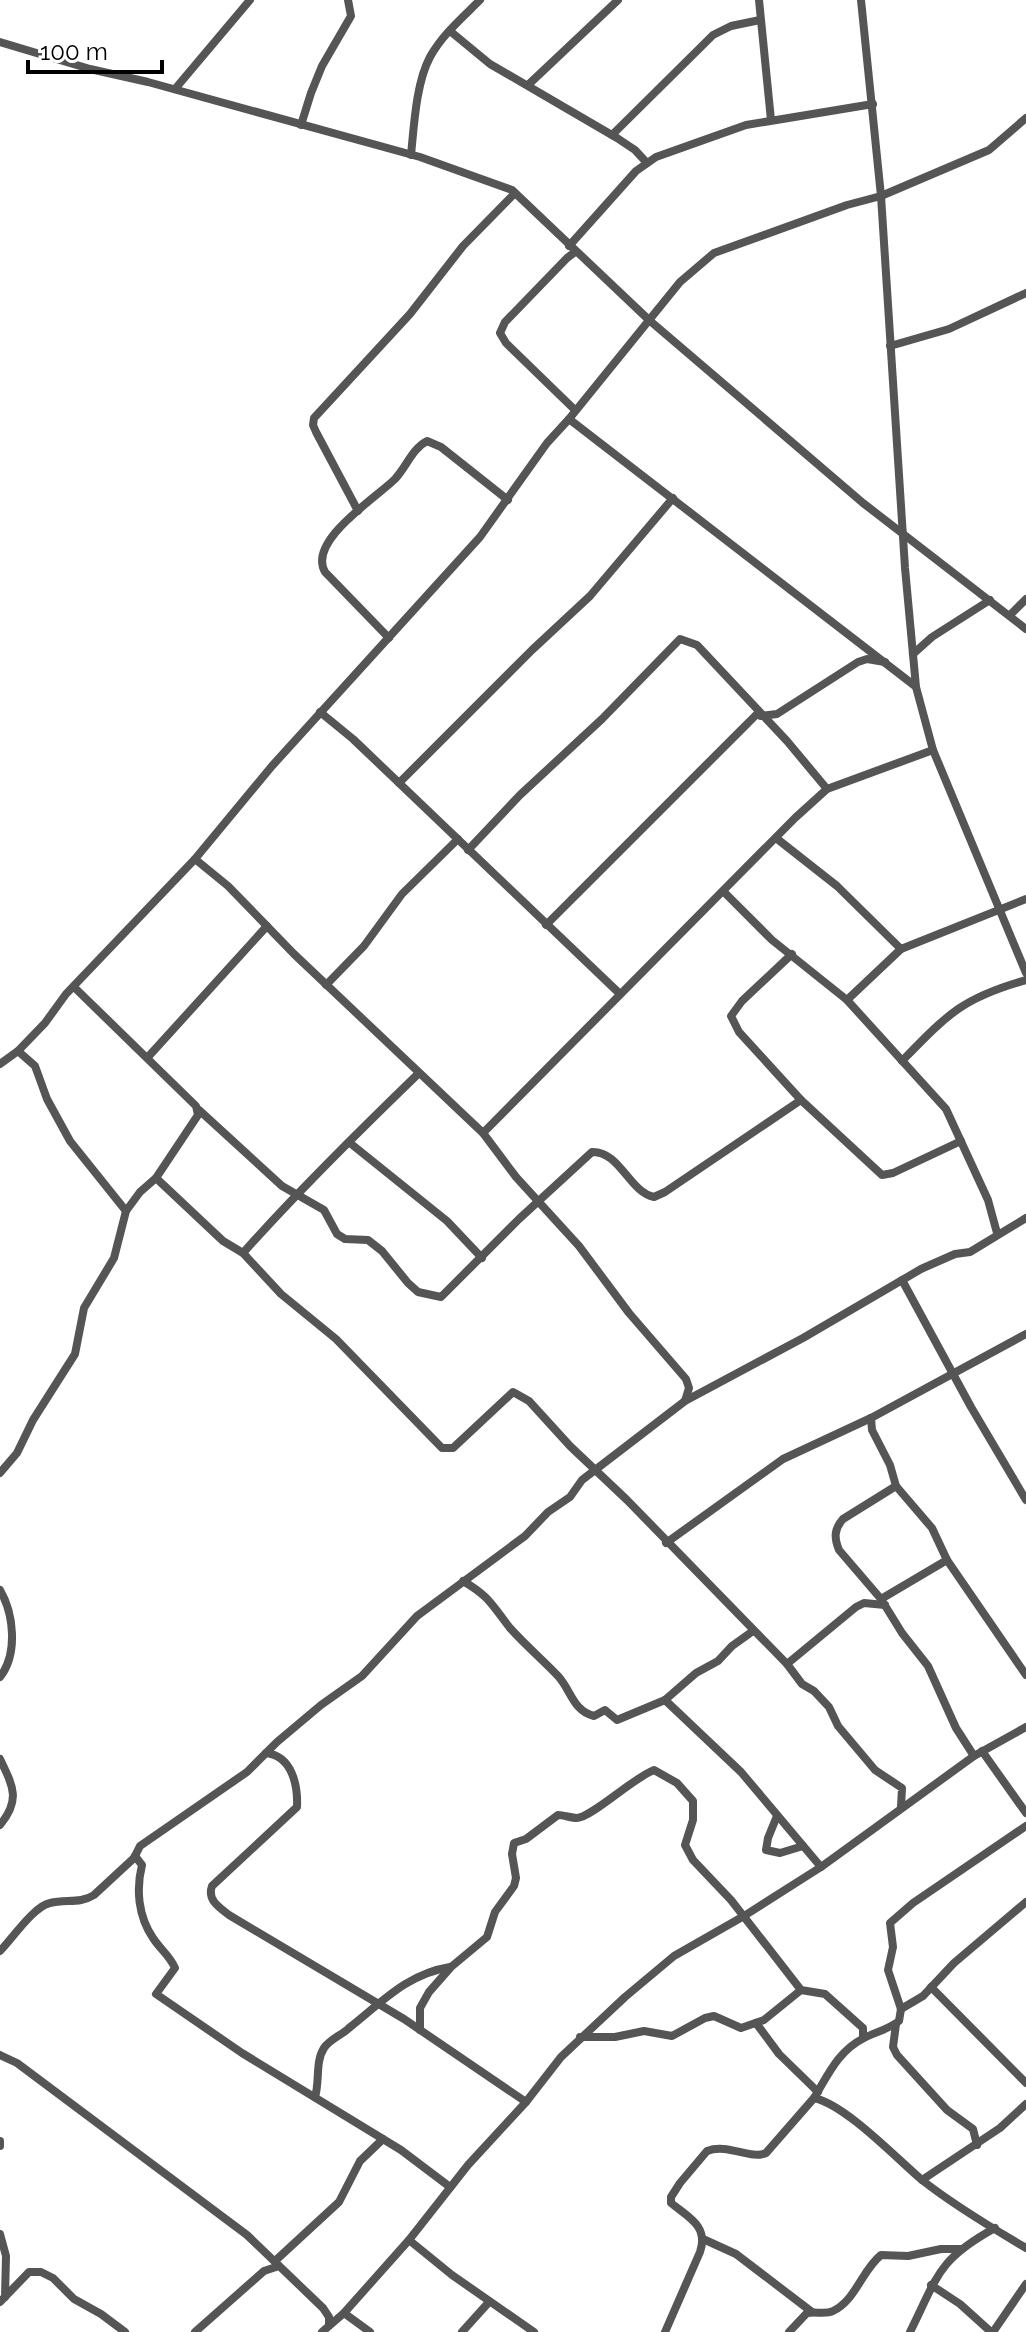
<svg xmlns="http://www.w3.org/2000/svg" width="1026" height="2332" font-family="Raleway,sans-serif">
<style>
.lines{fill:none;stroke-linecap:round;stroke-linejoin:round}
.street{stroke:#555;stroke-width:8}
</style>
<rect width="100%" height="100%" fill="#fff"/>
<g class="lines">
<g class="street">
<path d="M759,0L771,120"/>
<path d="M861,0L881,196L905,568L916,687L933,750L1026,973"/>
<path d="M450,31L490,64L617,138L635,150L647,163"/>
<path d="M0,42L90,69L148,82L420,157L512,190L649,320L863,503L1026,629"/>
<path d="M528,85L618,0"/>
<path d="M175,89L250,0"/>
<path d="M301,125L311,93L322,66L351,16L348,0"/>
<path d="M612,135L713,35L731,26L760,20"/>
<path d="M411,155C414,126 416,83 430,57C442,35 463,17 480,0"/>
<path d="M569,246L636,171L656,157L746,125L873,104"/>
<path d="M890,346L949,329L1026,293"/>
<path d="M575,410L506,343L500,333L505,322L567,258L575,252"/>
<path d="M569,419L915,686"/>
<path d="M358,511L316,432L313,425L314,418L410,314L463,246L515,193"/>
<path d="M1010,615L1026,599"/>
<path d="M389,638L325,572C307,541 376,498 395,479C407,466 412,449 427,441L441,447L508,500"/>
<path d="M913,654L932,637L990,600"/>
<path d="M320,712L353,739L620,994"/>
<path d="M761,716L777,714L858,662L867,659L885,662"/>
<path d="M399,783L532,650L590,596L673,498"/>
<path d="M776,838L837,886L901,949"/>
<path d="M468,850L520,795L602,719L680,639L697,645L787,741L827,789"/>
<path d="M195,859L228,886L294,954L483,1133L516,1177L579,1246L629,1313L686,1379L689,1388L685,1401"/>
<path d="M724,892L772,940L847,1000L946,1109L988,1200L997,1233"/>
<path d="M546,925L758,713"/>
<path d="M792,954L742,1001L731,1016L739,1032L801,1100"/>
<path d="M326,985L364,946L402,894L458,839"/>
<path d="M847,1000L901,949L1026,899"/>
<path d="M18,1051L35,1066L47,1099L70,1141L126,1211"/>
<path d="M148,1057L267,926"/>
<path d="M902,1061C948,1014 962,998 1026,980"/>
<path d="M0,1064L18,1051L45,1023L66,994L195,859L272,766L480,537L547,443L569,419L680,282L714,253L847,205L881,196L989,150L1026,118"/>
<path d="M199,1110L282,1186L324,1210L337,1234L345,1239L368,1240L382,1251L408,1283L418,1292L441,1297L519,1219L592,1152C620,1151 629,1192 654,1197L665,1192L801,1100L882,1175L893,1173L961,1141"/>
<path d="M483,1133L795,818L827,789L933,750"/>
<path d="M350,1143L447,1221L482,1258"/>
<path d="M156,1178L223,1241L243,1253L281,1294L336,1339L442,1448H453L513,1392L529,1401L570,1446L627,1500L787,1664L802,1684L814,1691L829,1707L838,1726L875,1770L902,1788L901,1807"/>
<path d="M243,1253C298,1191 358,1132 418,1074"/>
<path d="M902,1280L971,1407L1026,1500"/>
<path d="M871,1418L872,1430L890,1465L896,1486L932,1528L947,1560L1026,1675"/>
<path d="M0,1473L17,1453L33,1420L75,1354L84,1308L114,1258L126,1211L140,1192L156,1178L198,1115L196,1106L74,987"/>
<path d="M896,1486L843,1519C834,1529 834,1538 839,1550L881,1599L902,1633L928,1666L956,1728L974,1756"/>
<path d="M666,1543L783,1459L871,1418L1026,1334"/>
<path d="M463,1581C490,1597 491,1604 510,1628C525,1645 543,1660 558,1676C571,1690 573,1711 594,1716L605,1710L617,1720L665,1700L741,1772L821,1867"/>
<path d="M0,1590C14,1614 18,1654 0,1677"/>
<path d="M881,1599L947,1560"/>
<path d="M787,1664L856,1607L864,1603L885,1605"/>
<path d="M665,1700L696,1673L718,1661L732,1646L753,1631"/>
<path d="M982,1751L1026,1813"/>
<path d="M266,1753C292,1756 298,1785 297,1807L212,1886C207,1900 219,1907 229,1915L404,2019L526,2102"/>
<path d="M0,1759C13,1786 21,1800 0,1825"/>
<path d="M777,1816L768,1838L766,1850L780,1853L803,1846"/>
<path d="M135,1856L142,1865C136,1889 138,1916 153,1938C160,1949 170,1956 175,1968L156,1994L242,2053L401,2150L450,2187"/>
<path d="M0,1951C12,1939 34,1906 50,1903C66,1899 80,1904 94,1895L134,1858L140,1846L247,1772L277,1742L321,1705L362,1676L417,1616L525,1536L548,1512L570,1497L582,1480L685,1401L803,1338L921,1269L955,1254L970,1252L1026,1218"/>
<path d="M931,1987L1026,2083"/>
<path d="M901,2009L923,1996L954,1963L1026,1902"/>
<path d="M756,2023L779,2054L818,2092"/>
<path d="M896,2024L893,2047L897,2055L947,2110L973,2129L977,2145"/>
<path d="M420,2030V2008L429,1992L451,1967L487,1937L495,1912L514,1886L516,1878L512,1854L514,1843L526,1839L558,1815C564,1815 571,1818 577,1818C592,1817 633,1778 654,1770L677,1783L693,1801V1820L685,1845L693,1860L731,1900L801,1990L825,1994L863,2028V2038"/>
<path d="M580,2037H615L644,2031L672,2036L705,2018L714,2016L741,2028L764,2020L801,1990"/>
<path d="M0,2055L17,2063L247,2235L323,2308L329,2317V2325"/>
<path d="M315,2097C320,2081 315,2062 324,2048C330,2039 342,2035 349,2028C382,2002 407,1974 450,1967"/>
<path d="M814,2098C828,2075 838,2051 864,2038C876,2032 889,2029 899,2021L901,2009L888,1970L893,1947L890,1923L913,1903L1026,1826"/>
<path d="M0,2141V2146"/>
<path d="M922,2180L1000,2128L1026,2104"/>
<path d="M0,2234L6,2256L5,2297"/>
<path d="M703,2239L736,2254L812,2312"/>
<path d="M409,2240L452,2275L534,2332"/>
<path d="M275,2261L339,2202L360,2161L383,2139"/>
<path d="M931,2285L960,2304L991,2332"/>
<path d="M0,2302L29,2272H41L53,2278L74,2299L101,2314L125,2332"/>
<path d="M344,2313L370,2332"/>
<path d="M195,2332L264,2271L279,2266"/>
<path d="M322,2332L344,2313L409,2240L468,2165L526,2102L561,2057L625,1997L674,1956L744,1916L821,1867L974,1756L1026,1727"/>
<path d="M462,2332L489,2302"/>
<path d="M665,2332L700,2252C709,2226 688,2217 671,2203V2197L680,2183L707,2151C728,2143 750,2160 766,2153L814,2098C846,2105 896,2158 922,2180C952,2204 992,2228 1026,2248"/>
<path d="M789,2332L807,2313C816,2311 825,2315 833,2311C856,2300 862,2270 881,2255L908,2256L941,2249H961"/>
<path d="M910,2332C938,2276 937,2260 995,2228"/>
<path d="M993,2332L1026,2284"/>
</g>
</g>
<path d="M28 60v12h134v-12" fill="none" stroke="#000000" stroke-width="4"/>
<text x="40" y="60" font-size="24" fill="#000000" stroke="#ffffff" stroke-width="6" paint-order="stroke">100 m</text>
</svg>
